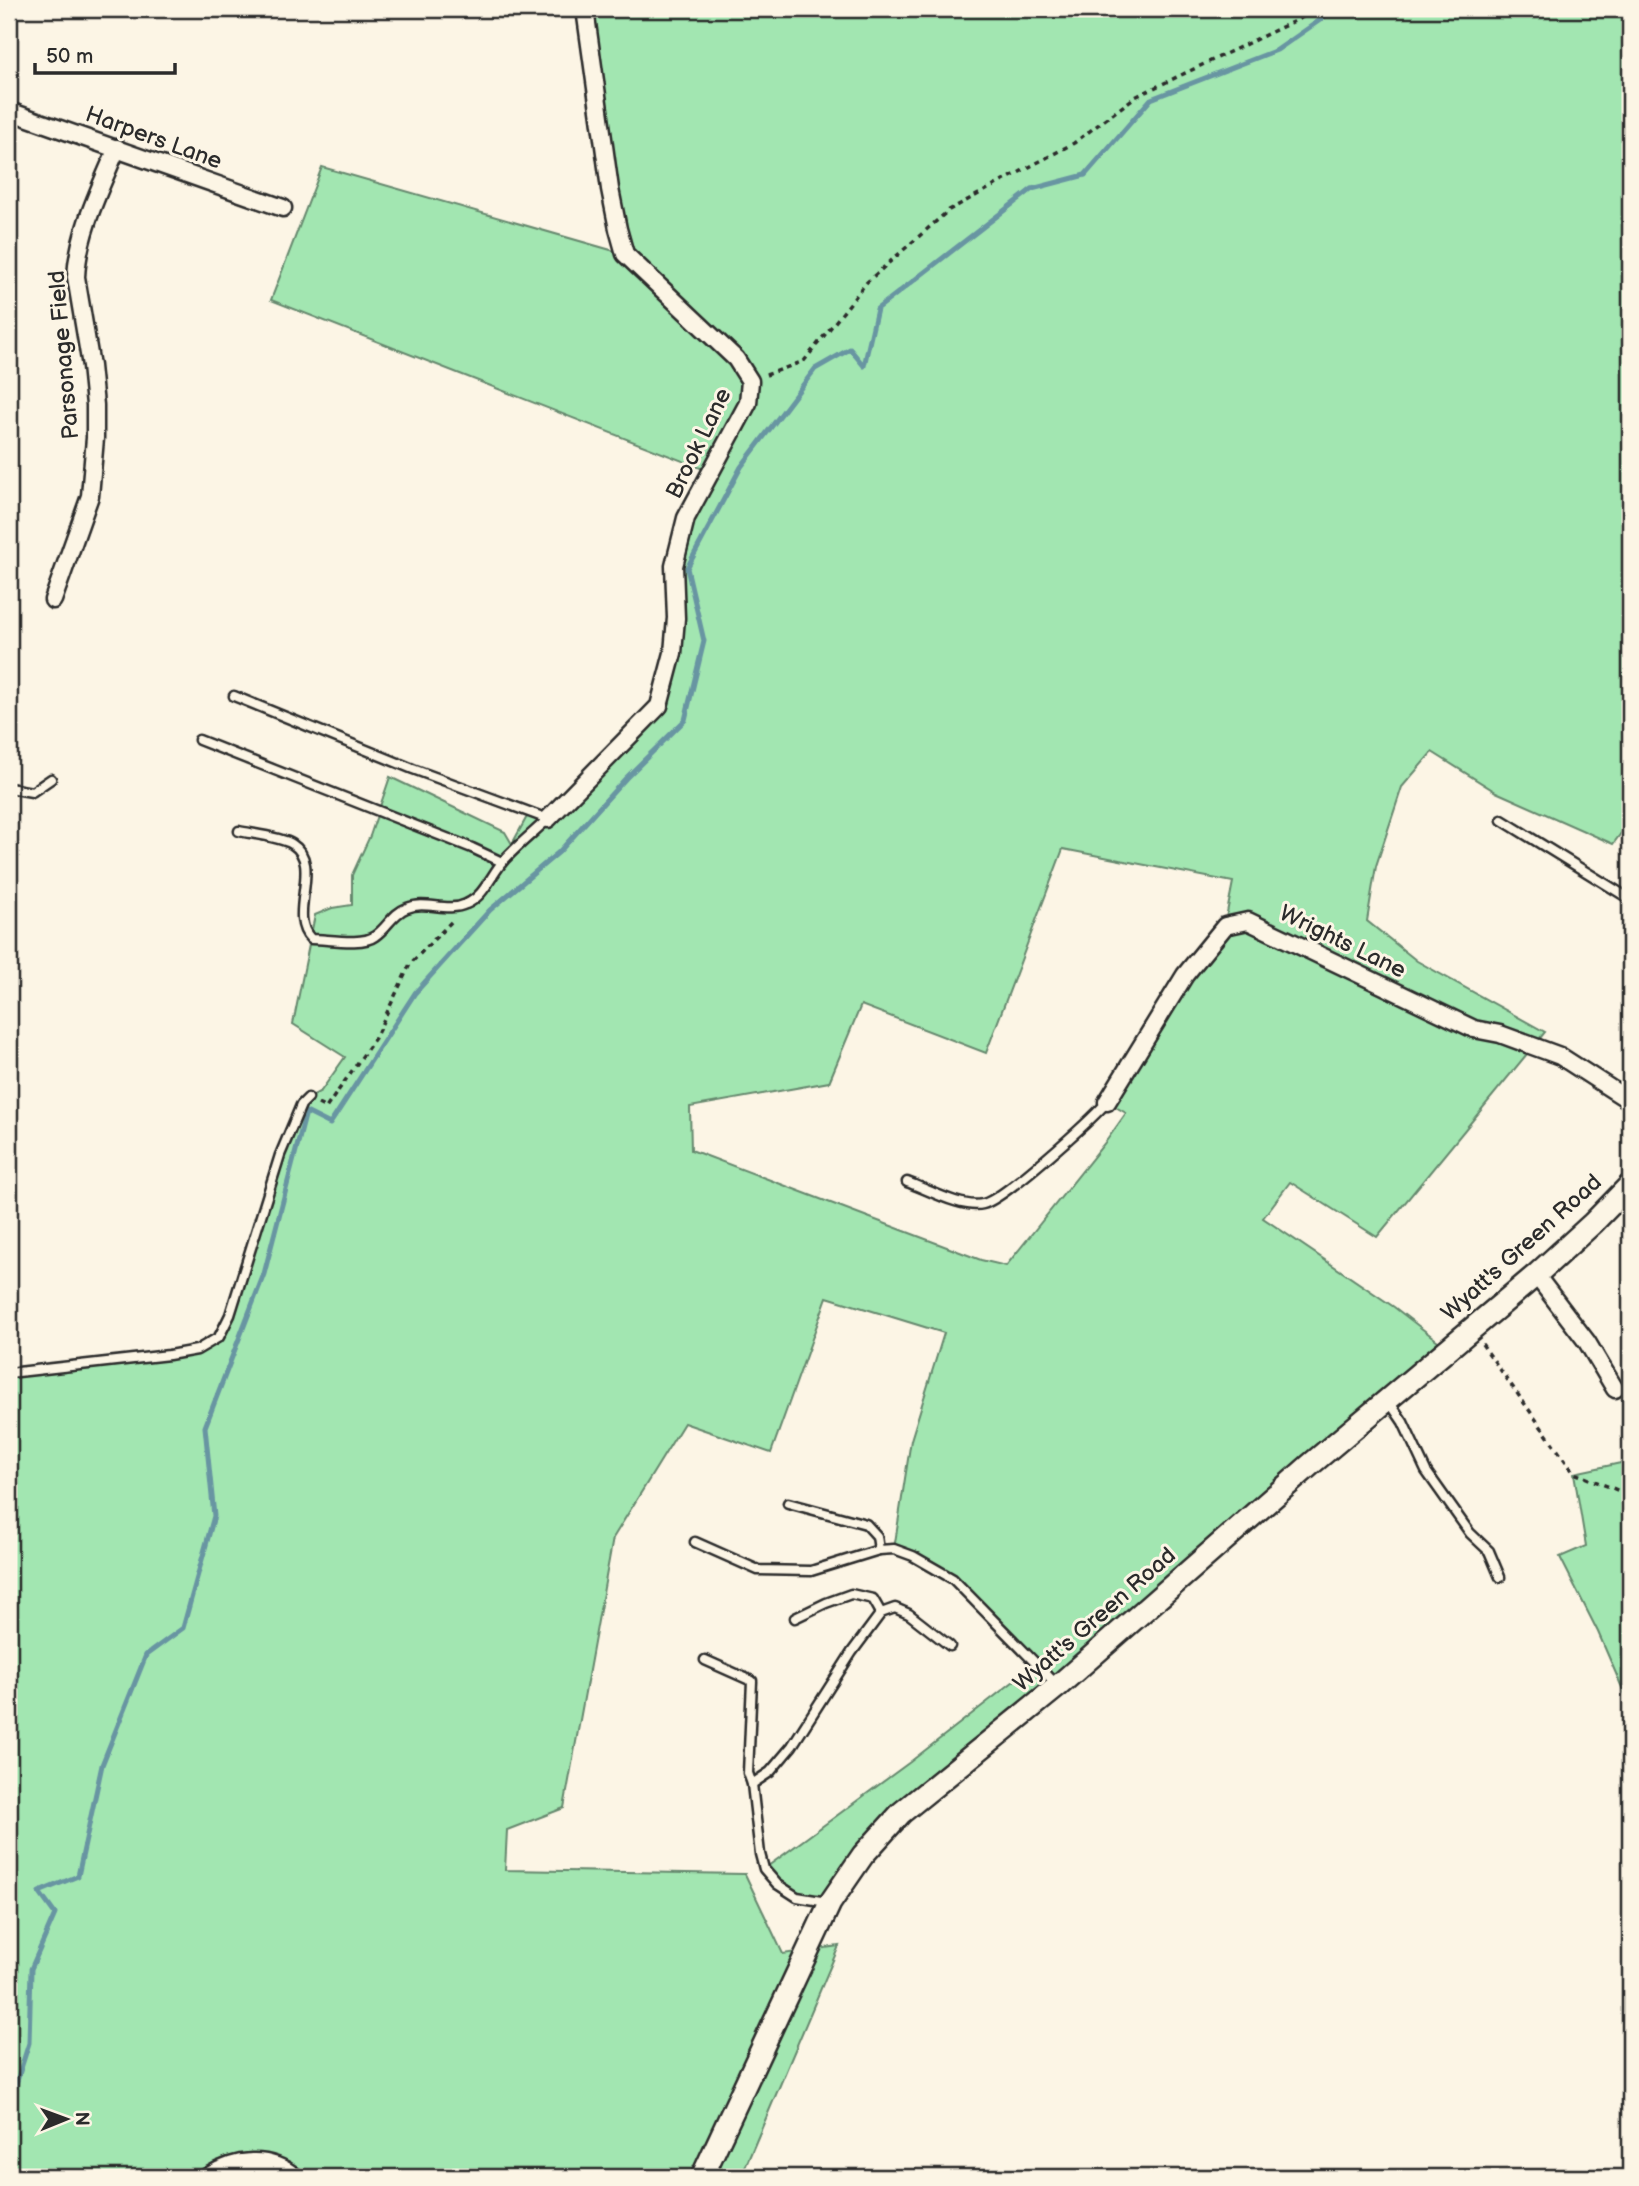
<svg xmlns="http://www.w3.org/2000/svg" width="1639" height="2186" font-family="'Balsamiq Sans',sans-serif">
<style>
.green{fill:#a2e6b1;stroke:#66886e;stroke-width:2;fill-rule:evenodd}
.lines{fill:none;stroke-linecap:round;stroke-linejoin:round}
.stream{stroke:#6895a2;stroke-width:5}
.lane-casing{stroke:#2b2b2b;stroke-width:13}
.street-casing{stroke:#2b2b2b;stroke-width:21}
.secondary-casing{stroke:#2b2b2b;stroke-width:26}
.path{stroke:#2b2b2b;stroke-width:3.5;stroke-dasharray:5 5;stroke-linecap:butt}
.lane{stroke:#fcf5e5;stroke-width:8}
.street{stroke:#fcf5e5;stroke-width:16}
.secondary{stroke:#fcf5e5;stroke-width:21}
.labels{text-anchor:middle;stroke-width:6;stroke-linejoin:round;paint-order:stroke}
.street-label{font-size:23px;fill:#2b2b2b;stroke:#fcf5e5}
</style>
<rect width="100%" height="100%" fill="#fcf5e5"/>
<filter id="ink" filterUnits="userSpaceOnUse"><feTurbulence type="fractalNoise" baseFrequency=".0143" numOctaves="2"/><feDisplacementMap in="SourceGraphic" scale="14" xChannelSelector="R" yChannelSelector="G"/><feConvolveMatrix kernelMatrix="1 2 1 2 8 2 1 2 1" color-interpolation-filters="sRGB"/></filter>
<g filter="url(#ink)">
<g class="green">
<path d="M585,9H1630V821L1613,844L1496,792L1432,752L1402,787L1376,866L1367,921L1417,961L1545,1032L1377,1237L1290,1182L1263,1218L1394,1307L1447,1348L948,1775L830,1903L797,1897L764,1869L910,1762L1036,1664L953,1579L894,1549L911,1440L944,1333L827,1297L771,1453L684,1423L613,1538L564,1808L507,1830L505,1870L745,1874L783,1954L839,1946L741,2177H9V1373L197,1350L219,1337L280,1155L308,1098L321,1091L345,1057L293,1024L315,915L332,908L352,905V875L370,836L390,777L505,832L512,844L529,813L549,819L659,706L667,680L674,566L711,472L271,300L322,167L625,254ZM1063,849L1233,882L1224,928L1107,1102L1126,1113L1107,1140L1006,1266L981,1260L691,1150L690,1107L829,1082L861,1005L986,1053Z"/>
<path d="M1630,1461V1706L1598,1632L1560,1557L1586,1546L1574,1473Z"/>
</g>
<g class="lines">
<path class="stream" d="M9,2106L29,2043L31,1969L55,1914L39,1892L78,1876L102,1765L146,1655L183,1628L214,1516L205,1427L264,1274L306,1112L330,1124L415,993L490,910L559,852L626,778L685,720L704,641L687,568L741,467L815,369L850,349L864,366L877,309L1032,189L1085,175L1151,99L1277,50L1323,18L1330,9"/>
<g class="lane-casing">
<g id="lane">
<path d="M234,696L413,769L548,819"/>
<path d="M199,740L472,848L502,862"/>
<path d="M9,788L32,792L51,779"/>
<path d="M1502,820L1630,899"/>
<path d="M239,831C253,834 281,837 292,844C324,864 286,915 311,939C328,939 362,946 375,936C387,928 393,913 407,908C426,900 447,913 466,904C485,896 491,874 505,859C518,845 534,832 548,819"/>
<path d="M907,1182C927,1189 962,1209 983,1204C1003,1200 1090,1121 1107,1102"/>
<path d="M9,1373L169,1355L197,1350L219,1337L230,1315L280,1155L301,1105L308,1098"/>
<path d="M1388,1400L1403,1422L1426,1471L1470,1533L1489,1551L1500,1577"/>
<path d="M788,1503L866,1524L877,1536L879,1550"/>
<path d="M695,1542L758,1570L811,1571L879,1550L894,1549L913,1556L953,1579L1058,1686"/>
<path d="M795,1618L826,1603L851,1594L873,1599L881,1613"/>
<path d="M705,1660L752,1681L748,1773L752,1784L760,1854L764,1869L777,1884L797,1897L827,1902"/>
<path d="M752,1784L770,1772L792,1746L852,1652L881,1613L895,1608L909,1614L950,1646"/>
</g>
</g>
<g class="street-casing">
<g id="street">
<path d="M9,111L283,208"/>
<path d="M53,600L90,496L95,438V405L91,366L76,277C78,232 100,189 117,148"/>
<path d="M548,819L659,706L673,653L676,618L674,566L686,518L748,403L750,381L736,359L625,254L618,229L610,189L585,9"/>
<path d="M1107,1102L1185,975L1225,926L1248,921L1474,1029L1500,1034L1560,1056L1630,1101"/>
<path d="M1536,1275L1587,1342L1615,1389"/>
<path d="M207,2177C235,2159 269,2155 295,2177"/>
</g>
</g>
<g class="secondary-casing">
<path id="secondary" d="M702,2177L830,1903L863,1855L901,1813L1058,1686L1310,1465L1536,1275L1593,1223L1630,1185"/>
</g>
<g class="path">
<path d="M766,375L804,361L867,282L949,210L1074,143L1135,97L1305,16L1310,9"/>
<path d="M318,1104L326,1108L375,1038L410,964L453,920"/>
<path d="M1482,1344L1574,1473L1630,1495"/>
</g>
<use href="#lane" class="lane"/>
<use href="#street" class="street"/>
<use href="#secondary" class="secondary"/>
</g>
</g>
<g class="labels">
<g class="street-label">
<text transform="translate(154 137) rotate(20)" y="8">Harpers Lane</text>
<text transform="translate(63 355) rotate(-95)" y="8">Parsonage Field</text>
<text transform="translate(698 443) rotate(-64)" y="8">Brook Lane</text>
<text transform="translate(1343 941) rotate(26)" y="8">Wrights Lane</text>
<text transform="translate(1521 1247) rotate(-42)" y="8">Wyatt's Green Road</text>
<text transform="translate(1094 1619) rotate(-41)" y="8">Wyatt's Green Road</text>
</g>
</g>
<rect width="1639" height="2186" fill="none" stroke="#fcf5e5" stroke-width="35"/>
<rect x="18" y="18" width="1604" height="2151" fill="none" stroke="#2b2b2b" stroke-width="2.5" filter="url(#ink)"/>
<g transform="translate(66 2119) rotate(89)" stroke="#fcf5e5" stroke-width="5" paint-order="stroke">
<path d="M0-5L12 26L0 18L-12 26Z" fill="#2b2b2b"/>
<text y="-10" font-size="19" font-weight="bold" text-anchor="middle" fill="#2b2b2b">N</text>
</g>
<path d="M35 63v10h140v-10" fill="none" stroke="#2b2b2b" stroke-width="3.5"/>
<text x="46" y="63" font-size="21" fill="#2b2b2b" stroke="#fcf5e5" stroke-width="5" paint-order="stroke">50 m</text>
</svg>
